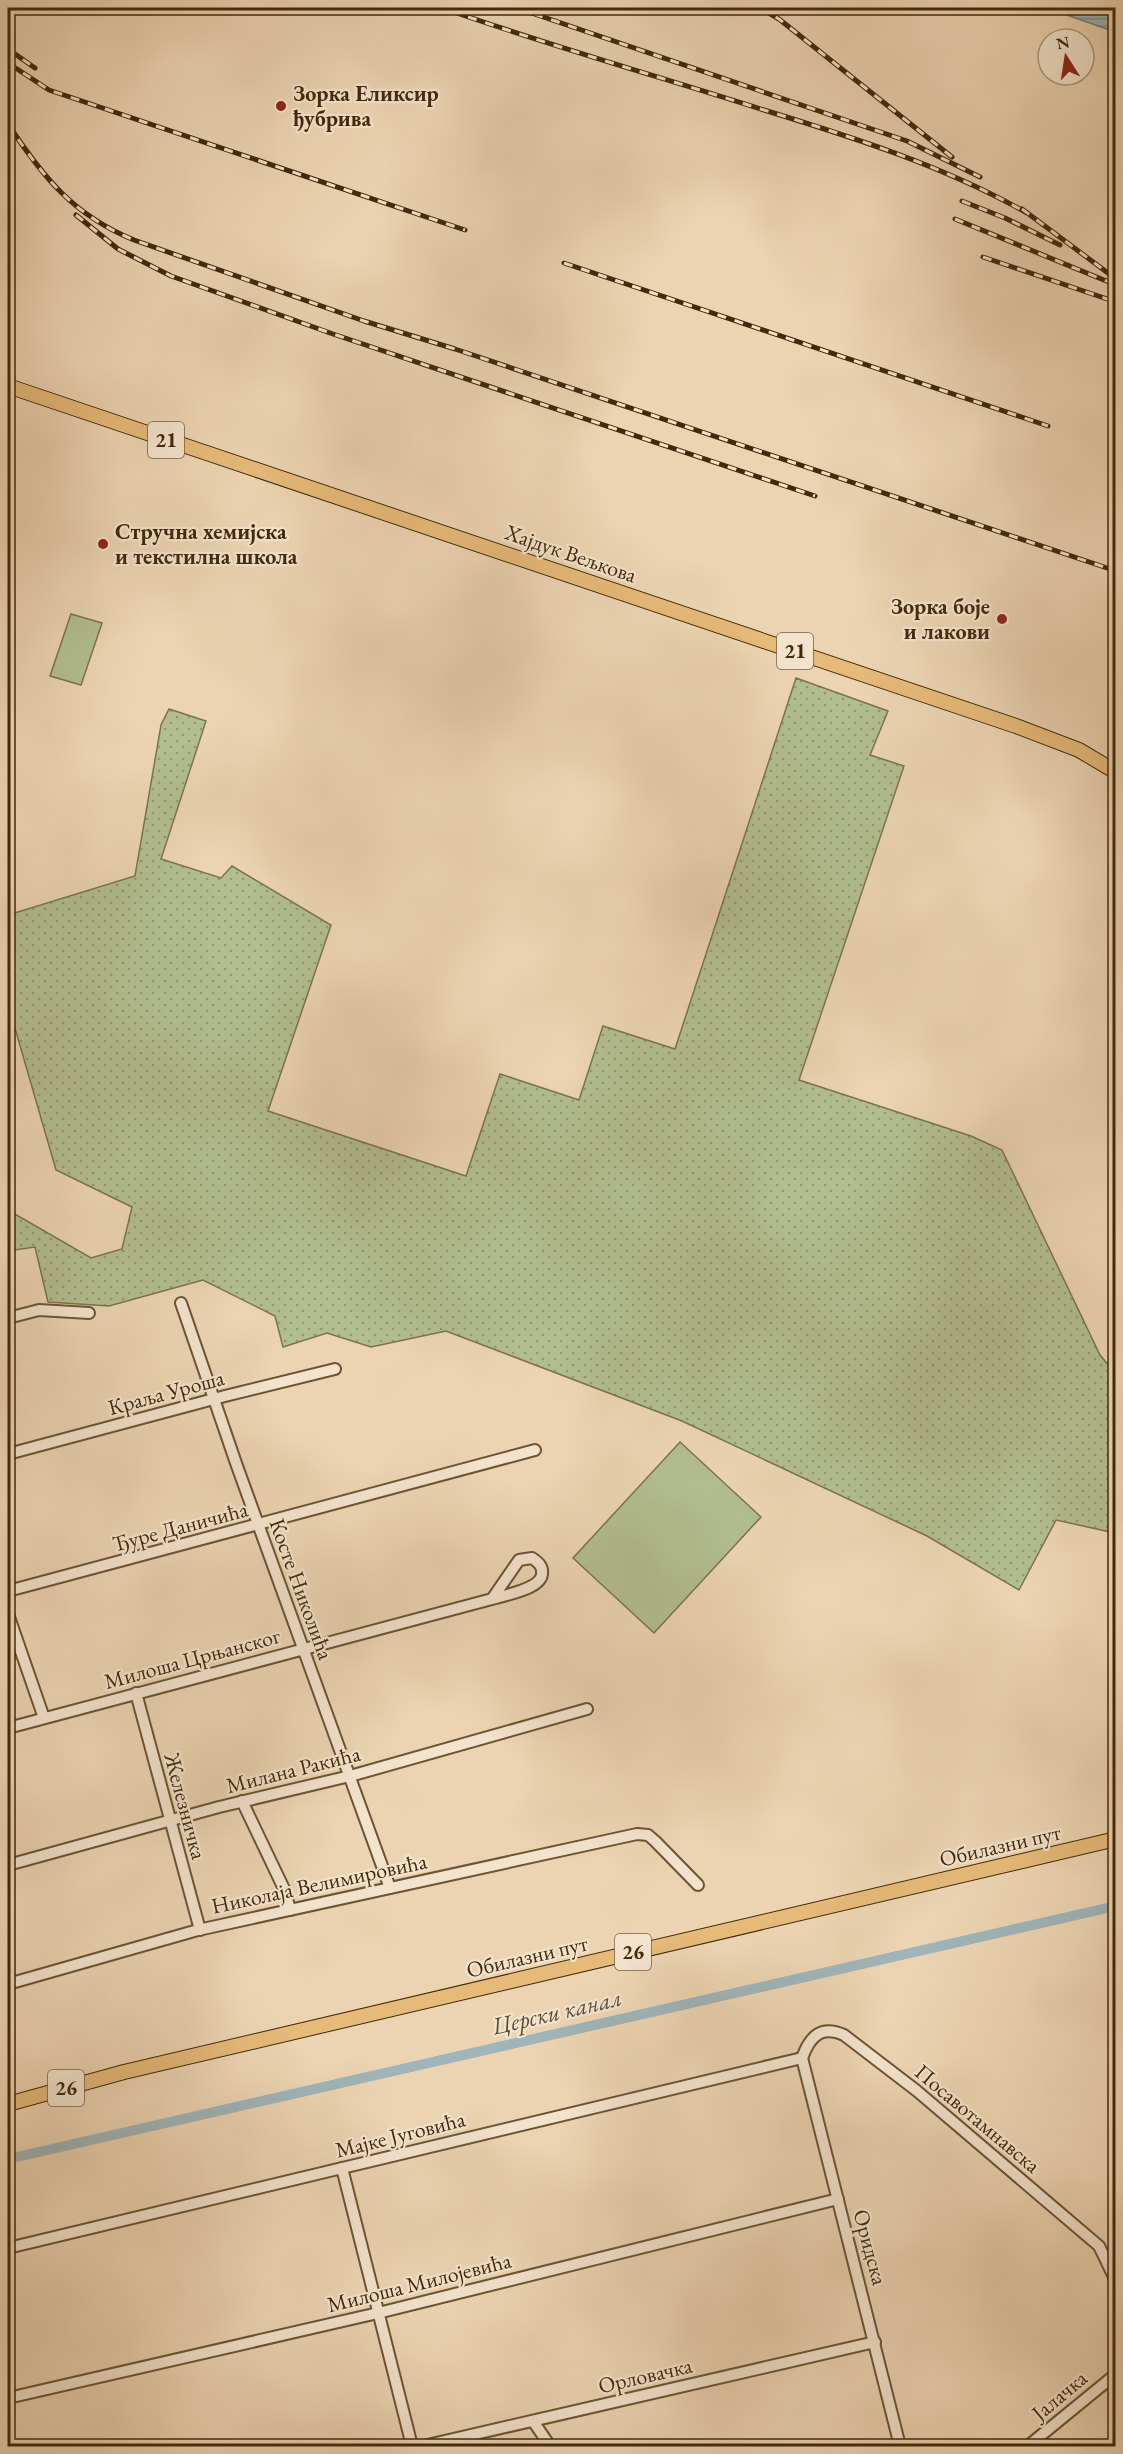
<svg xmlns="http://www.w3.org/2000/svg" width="1123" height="2454" font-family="'EB Garamond',serif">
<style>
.grass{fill:url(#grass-dots);stroke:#7a744d;stroke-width:1.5}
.pitch{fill:#b2be90;stroke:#7a744d;stroke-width:1.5}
.water{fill:url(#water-rules);stroke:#797d73;stroke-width:1.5}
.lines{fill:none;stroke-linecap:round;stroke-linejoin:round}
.canal{stroke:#9fb5b9;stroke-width:10}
.minor-casing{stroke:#6c5434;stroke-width:14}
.major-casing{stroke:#41290a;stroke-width:16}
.minor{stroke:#f3e3cd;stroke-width:10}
.major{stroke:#e6ba79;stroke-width:14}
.rail-casing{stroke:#41290a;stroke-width:5}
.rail{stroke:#f3e3cd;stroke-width:3;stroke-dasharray:9;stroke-linecap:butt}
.poi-dot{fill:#8f2418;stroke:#f3e3cd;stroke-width:2}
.labels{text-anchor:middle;stroke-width:4.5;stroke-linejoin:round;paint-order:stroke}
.shield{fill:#f3e3cd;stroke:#766144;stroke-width:1.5}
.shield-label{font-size:21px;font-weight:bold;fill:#41290a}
.poi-label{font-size:22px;font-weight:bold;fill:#41290a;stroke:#f3e3cd;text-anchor:start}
.street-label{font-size:22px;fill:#41290a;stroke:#f3e3cd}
.water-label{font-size:24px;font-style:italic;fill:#584c36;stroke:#f3e3cd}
</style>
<defs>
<pattern id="grass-dots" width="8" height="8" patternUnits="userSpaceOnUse" patternTransform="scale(1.5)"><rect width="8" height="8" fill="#b2be90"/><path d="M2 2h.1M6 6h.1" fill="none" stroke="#929a74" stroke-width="1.8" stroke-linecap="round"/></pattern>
<pattern id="water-rules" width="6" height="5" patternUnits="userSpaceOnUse" patternTransform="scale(1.5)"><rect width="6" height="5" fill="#9fb5b9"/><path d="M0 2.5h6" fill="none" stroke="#839395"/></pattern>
</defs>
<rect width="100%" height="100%" fill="#ecd4b2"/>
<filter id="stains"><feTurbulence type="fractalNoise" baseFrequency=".00333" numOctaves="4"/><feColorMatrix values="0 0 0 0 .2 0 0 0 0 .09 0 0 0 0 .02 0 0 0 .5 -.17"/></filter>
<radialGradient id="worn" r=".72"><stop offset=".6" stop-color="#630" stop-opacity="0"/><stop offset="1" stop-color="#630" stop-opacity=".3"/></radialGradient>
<path class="grass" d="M796,678L888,711L870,755L904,766L799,1080L971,1136L1002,1150L1100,1355L1115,1373V1533L1056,1520L1019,1590L927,1536L682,1421L446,1331L371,1347L327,1333L283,1347L275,1316L203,1280L109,1306L48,1302L35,1247L8,1251V1210L91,1258L122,1249L132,1207L56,1170L8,1004V915L135,876L161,725L169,709L206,721L161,859L221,878L232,866L331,925L268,1111L466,1176L500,1074L579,1100L603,1026L675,1049Z"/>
<g class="pitch">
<path d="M71,614L102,623L81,685L50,676Z"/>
<path d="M680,1442L761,1517L654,1633L573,1558Z"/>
</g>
<path class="water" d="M1047,8H1115V32L1050,9Z"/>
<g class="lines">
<path class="canal" d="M8,2159L1116,1906"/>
<g class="minor-casing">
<g id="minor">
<path d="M181,1303L237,1466L390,1888"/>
<path d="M8,1318L39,1310L89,1313"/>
<path d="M8,1454L225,1396L335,1369"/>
<path d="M8,1591L535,1450"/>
<path d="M8,1614L44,1718"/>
<path d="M136,1693L200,1930"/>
<path d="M8,1728L492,1599C505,1595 541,1589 542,1574C543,1566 538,1562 532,1558L519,1560L492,1599"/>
<path d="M242,1801L285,1891L290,1910"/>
<path d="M8,1865L219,1807L350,1776L587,1709"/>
<path d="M8,1984L198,1930L637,1834L648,1835L655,1841L698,1885"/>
<path d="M802,2058C810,2036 821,2025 844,2035L917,2091L1099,2246L1116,2281"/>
<path d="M802,2058L900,2446"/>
<path d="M342,2168L412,2446"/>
<path d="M8,2248L802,2058"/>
<path d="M8,2398L378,2313L838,2199"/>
<path d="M533,2421L550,2446"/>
<path d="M423,2446L875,2342"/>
<path d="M1028,2446L1116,2374"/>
</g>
</g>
<g class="major-casing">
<g id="major">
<path d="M8,386L1016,726L1079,750L1116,772"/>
<path d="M8,2104L124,2072L1116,1839"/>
</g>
</g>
<use href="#minor" class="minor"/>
<use href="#major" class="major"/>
<g class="rail-casing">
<g id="rail">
<path d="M517,8L907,141L980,177"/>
<path d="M760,8L779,19L952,157"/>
<path d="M451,11C555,47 660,77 764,110C855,138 944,166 1027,213"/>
<path d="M8,49L35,68"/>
<path d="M8,63L49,90L465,230"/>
<path d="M8,124C43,177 73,215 134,240L364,321L455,349L1116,571"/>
<path d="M962,201L1005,218L1060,245"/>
<path d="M1022,209L1116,279"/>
<path d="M76,215L118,249L171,276L333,334L815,496"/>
<path d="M955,219L1116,285"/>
<path d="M983,257L1116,302"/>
<path d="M564,263L1048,426"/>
</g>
</g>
<use href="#rail" class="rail"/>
</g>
<g class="poi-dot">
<circle cx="281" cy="106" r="6"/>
<circle cx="103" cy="544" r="6"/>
<circle cx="1002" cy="619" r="6"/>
</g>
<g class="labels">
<g class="shield">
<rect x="148" y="422" width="36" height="36" rx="4.5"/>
<rect x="777" y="633" width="36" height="36" rx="4.5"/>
<rect x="615" y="1934" width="36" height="36" rx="4.5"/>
<rect x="48" y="2070" width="36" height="36" rx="4.5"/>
</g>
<g class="shield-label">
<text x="166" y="447">21</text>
<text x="795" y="658">21</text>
<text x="633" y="1959">26</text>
<text x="66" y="2095">26</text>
</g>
<g class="poi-label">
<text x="293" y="101">Зорка Еликсир<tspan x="293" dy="25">ђубрива</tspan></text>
<text x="115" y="539">Стручна хемијска<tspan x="115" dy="25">и текстилна школа</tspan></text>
<text x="990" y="614" text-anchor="end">Зорка боје<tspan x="990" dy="25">и лакови</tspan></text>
</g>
<g class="street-label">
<text transform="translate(571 553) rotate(19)" y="8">Хајдук Вељкова</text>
<text transform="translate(166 1392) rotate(-15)" y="8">Краља Уроша</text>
<text transform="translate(180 1526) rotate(-15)" y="8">Ђуре Даничића</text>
<text transform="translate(302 1589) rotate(70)" y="8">Косте Николића</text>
<text transform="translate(192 1658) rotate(-15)" y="8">Милоша Црњанског</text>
<text transform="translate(293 1769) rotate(-14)" y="8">Милана Ракића</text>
<text transform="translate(186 1806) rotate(75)" y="8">Железничка</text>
<text transform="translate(1000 1845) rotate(-13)" y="8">Обилазни пут</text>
<text transform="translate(319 1883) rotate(-12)" y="8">Николаја Велимировића</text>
<text transform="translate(527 1956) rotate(-13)" y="8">Обилазни пут</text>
<text transform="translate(978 2118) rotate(40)" y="8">Посавотамнавска</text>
<text transform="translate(400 2134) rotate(-14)" y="8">Мајке Југовића</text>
<text transform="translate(871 2247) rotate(75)" y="8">Оридска</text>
<text transform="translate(419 2282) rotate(-14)" y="8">Милоша Милојевића</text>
<text transform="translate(645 2375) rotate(-13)" y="8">Орловачка</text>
<text transform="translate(1059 2395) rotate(-40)" y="8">Јалачка</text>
</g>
<g class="water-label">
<text transform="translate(557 2012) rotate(-13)" y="8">Церски канал</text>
</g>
</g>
<rect width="1123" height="2454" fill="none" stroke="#ecd4b2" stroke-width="30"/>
<rect x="9" y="9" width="1105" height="2436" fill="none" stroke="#41290a" stroke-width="3"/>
<rect x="15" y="15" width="1093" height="2424" fill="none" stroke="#41290a" stroke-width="1.5"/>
<g transform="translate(1066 57) rotate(348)"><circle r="28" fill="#f3e3cd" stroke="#ac997f" stroke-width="1.5"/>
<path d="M0-4.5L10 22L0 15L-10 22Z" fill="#8f2418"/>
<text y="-9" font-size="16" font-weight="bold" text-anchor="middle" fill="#41290a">N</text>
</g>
<rect width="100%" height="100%" filter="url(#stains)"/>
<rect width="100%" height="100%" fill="url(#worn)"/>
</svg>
